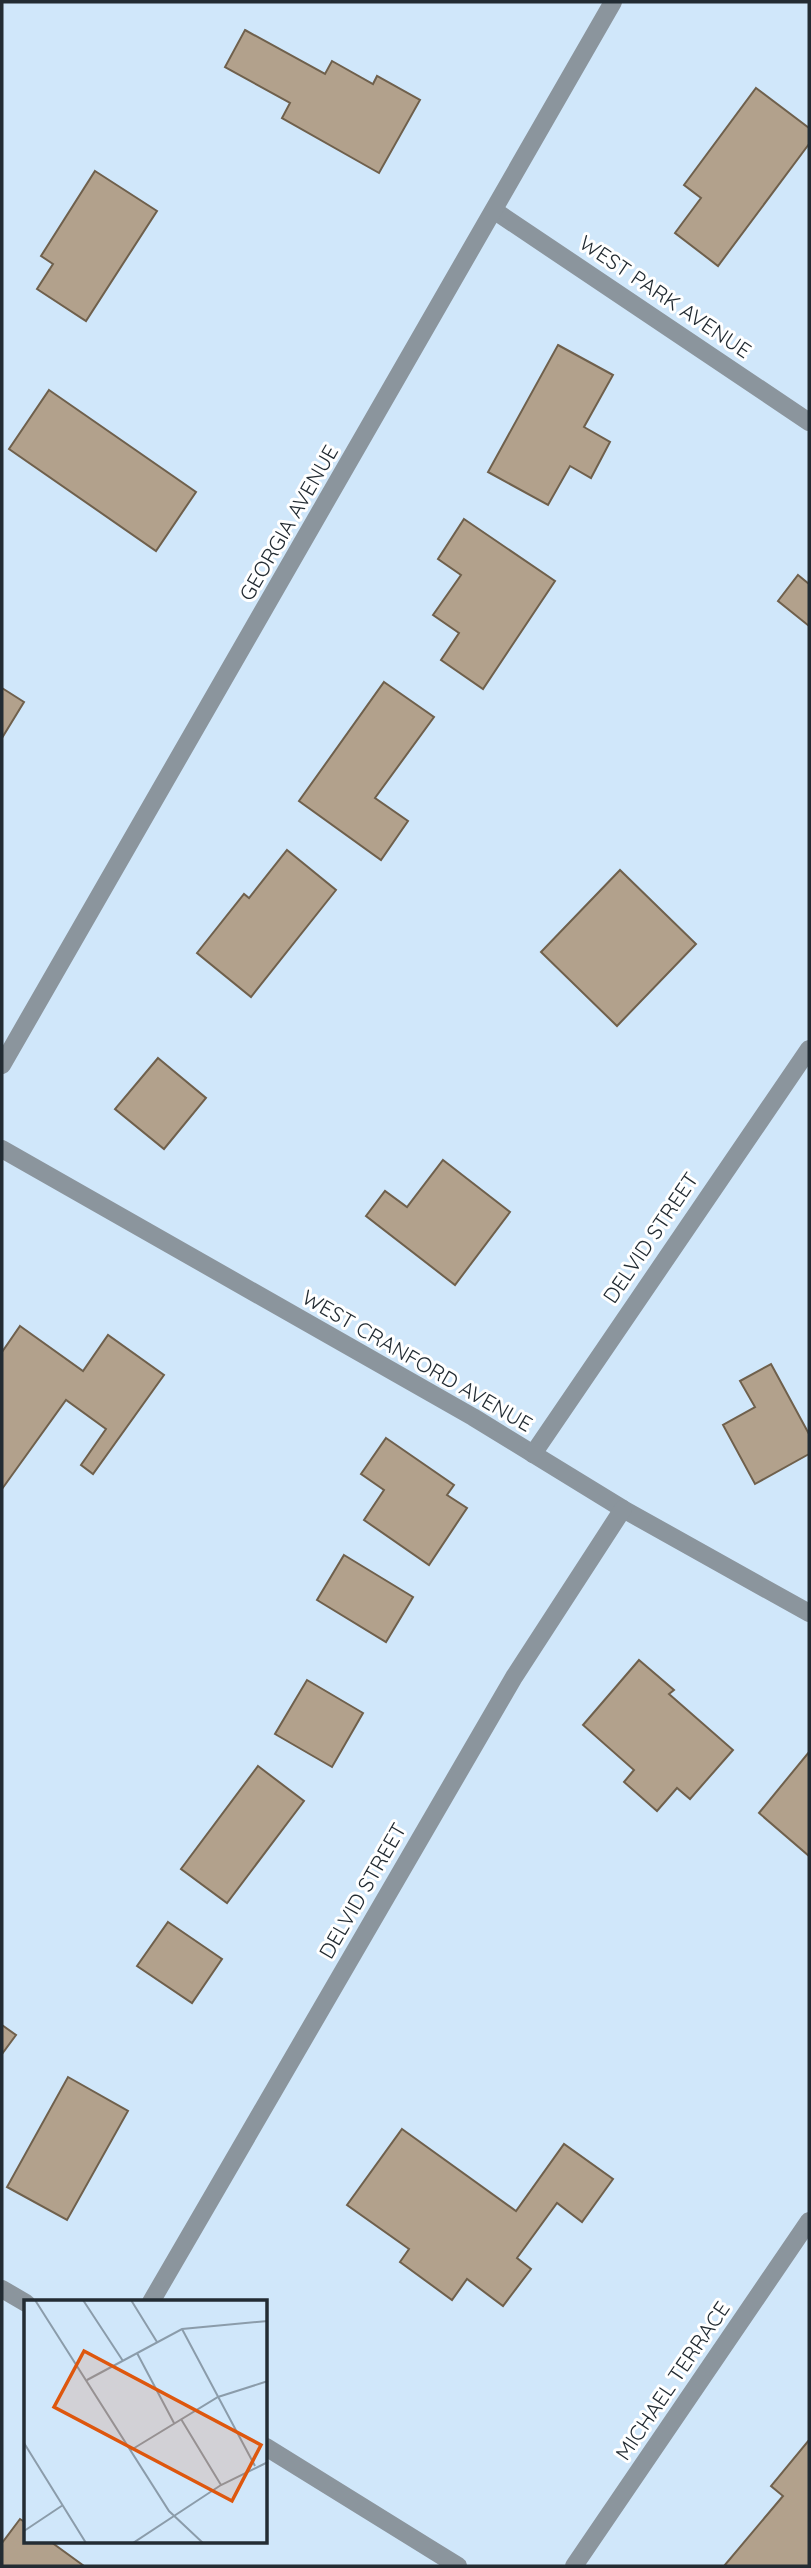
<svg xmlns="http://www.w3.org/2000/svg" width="811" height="2568" font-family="Quicksand,sans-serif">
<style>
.building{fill:#b2a18c;stroke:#6f604c;stroke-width:2}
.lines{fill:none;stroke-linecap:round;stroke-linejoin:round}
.minor{stroke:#8b959d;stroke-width:18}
.labels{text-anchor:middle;stroke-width:6;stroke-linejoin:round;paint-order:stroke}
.street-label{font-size:21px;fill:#232c33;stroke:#fff}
.inset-road{fill:none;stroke:#8b9caa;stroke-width:2}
.view{fill:#de570e;fill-opacity:0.15;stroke:#de570e;stroke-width:3.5}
.inset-edge{fill:none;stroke:#232c33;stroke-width:3.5}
</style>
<rect width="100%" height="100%" fill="#d0e7fa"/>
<g class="building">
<path d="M245,30L325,74L332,61L373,84L377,76L420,100L379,173L282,118L290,103L225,67Z"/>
<path d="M756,88L809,128V144L718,266L675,233L701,198L684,185Z"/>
<path d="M95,171L157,211L86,321L37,289L53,264L41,256Z"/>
<path d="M558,345L613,375L584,427L610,442L591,478L570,466L548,505L488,472Z"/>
<path d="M49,390L196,492L156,551L9,449Z"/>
<path d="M464,519L555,581L483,689L441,660L459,633L433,615L461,575L438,559Z"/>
<path d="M798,575L809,584V626L778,601Z"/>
<path d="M384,682L434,717L375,798L408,821L381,860L299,801Z"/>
<path d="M2,688L24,702L2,738Z"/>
<path d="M287,850L336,890L251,997L197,953L244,894L249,898Z"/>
<path d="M620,870L696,944L617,1026L541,952Z"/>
<path d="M158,1058L206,1098L164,1149L115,1109Z"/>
<path d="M443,1160L510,1212L455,1285L366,1216L385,1191L407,1207Z"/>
<path d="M20,1326L83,1371L108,1335L164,1375L93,1474L81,1465L106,1429L66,1400L2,1489V1352Z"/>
<path d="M771,1364L809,1434V1454L755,1484L723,1425L755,1407L740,1381Z"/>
<path d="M386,1438L454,1485L447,1495L467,1508L429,1565L364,1520L384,1490L361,1474Z"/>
<path d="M344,1555L413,1597L386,1642L317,1600Z"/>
<path d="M639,1660L674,1690L669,1694L733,1750L690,1799L677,1788L657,1811L624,1782L634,1770L583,1725Z"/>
<path d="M307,1680L363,1713L332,1767L275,1734Z"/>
<path d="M809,1752V1856L759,1813Z"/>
<path d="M258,1766L304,1801L227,1903L181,1869Z"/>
<path d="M168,1922L222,1959L192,2003L137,1966Z"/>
<path d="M2,2025L16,2035L2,2054Z"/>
<path d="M68,2077L128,2111L67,2220L7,2187Z"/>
<path d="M402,2129L516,2211L564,2144L613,2179L582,2222L557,2203L517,2258L531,2269L503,2306L467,2279L452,2300L400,2262L409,2249L347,2205Z"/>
<path d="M809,2440V2566H724L783,2496L771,2486Z"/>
<path d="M20,2519L26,2523V2542H51L84,2566H2V2543Z"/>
</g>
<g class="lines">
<g class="minor">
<path d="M495,211L809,422"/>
<path d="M2,1065L613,2"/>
<path d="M2,1149L473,1417L623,1509L809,1613"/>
<path d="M533,1454L809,1049"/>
<path d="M2,2289L26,2303"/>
<path d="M151,2302L514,1677L623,1509"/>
<path d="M266,2447L458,2566"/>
<path d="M574,2566L809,2221"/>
</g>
</g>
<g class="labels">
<g class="street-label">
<text transform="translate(665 297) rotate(34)" y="7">WEST PARK AVENUE</text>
<text transform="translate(289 523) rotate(-60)" y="7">GEORGIA AVENUE</text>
<text transform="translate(651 1238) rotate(-56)" y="7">DELVID STREET</text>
<text transform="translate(417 1361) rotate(30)" y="7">WEST CRANFORD AVENUE</text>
<text transform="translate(363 1891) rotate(-60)" y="7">DELVID STREET</text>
<text transform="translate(673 2381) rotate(-56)" y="7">MICHAEL TERRACE</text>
</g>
</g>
<g transform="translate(24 2300)">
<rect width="243" height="243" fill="#d0e7fa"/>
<path class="inset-road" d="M11,0L145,211L179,243M59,0L99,61M107,0L133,42M158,29L231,166M113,53L150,123M63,80L158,29L244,21M157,119L197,185M0,143L62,243M107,150L194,97L244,81M0,231L39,205M109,243L197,185L244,162"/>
<path class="view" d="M60,51L237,145L208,201L30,107Z"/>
<rect width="243" height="243" class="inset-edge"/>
</g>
<rect width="811" height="2568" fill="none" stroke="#232c33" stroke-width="7"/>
</svg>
